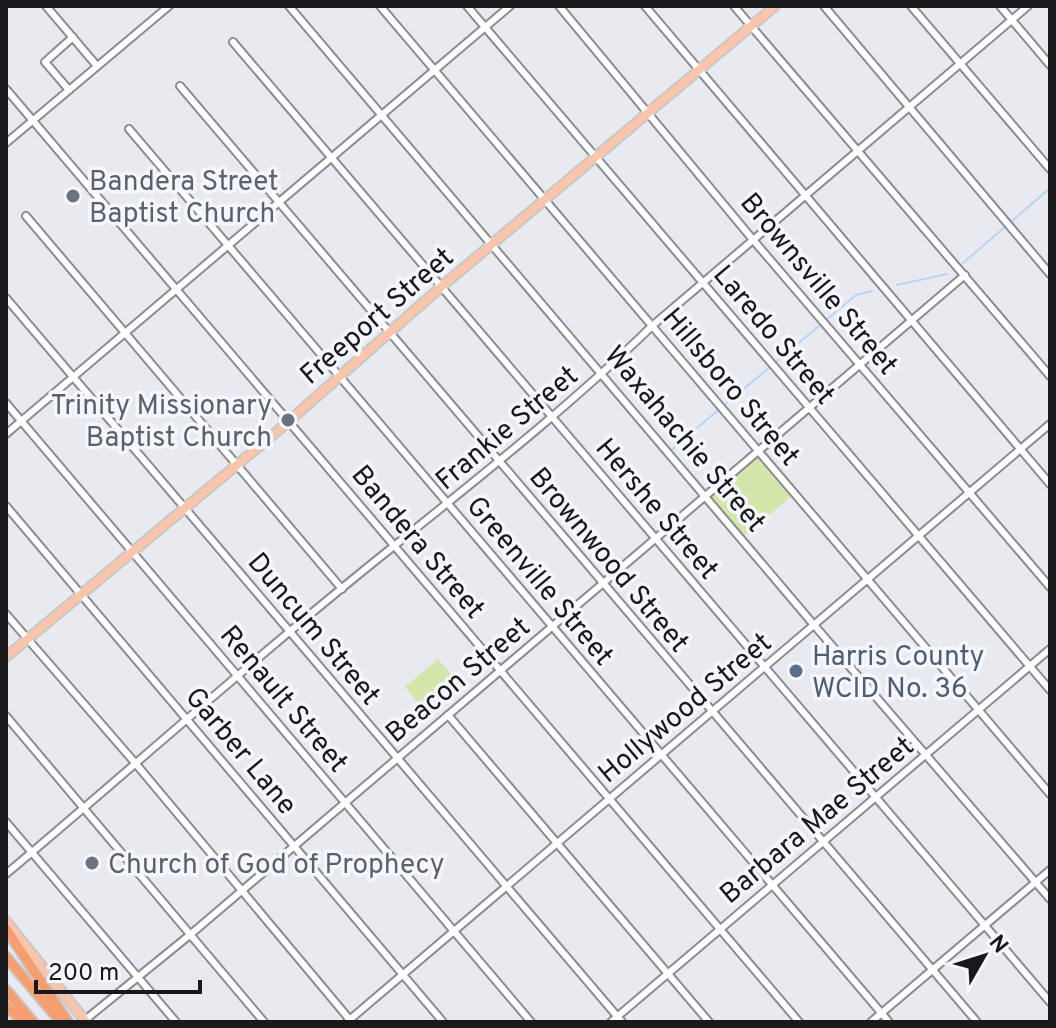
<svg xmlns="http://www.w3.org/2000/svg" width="1056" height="1028" font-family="Overpass,sans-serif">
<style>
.green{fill:#d4e6a9}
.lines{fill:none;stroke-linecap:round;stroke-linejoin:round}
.stream{stroke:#b7d6f7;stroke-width:2}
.minor-casing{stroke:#8b8c91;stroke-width:10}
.major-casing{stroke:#c8c8c8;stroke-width:12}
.highway-casing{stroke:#c8c8c8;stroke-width:13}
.minor{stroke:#fff;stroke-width:6}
.major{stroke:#fac5aa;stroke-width:8}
.highway{stroke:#f79e71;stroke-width:9}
.worship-dot{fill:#6b7280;stroke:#f6f7fd;stroke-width:3}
.service-dot{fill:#5c6f8a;stroke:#f6f7fd;stroke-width:3}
.labels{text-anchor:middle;stroke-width:7;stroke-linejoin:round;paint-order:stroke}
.worship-label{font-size:28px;fill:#5b616d;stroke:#f6f7fd;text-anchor:start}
.street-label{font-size:28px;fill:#19191b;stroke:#f6f7fd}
.service-label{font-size:28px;fill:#4e5e75;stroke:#f6f7fd;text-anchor:start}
</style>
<rect width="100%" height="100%" fill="#e9eaf0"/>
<g class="green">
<path d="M754,456L758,457L792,496L744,536L709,494Z"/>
<path d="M438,659L456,680L423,709L405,687Z"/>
</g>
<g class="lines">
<g class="stream">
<path d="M1011,222L1050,188"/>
<path d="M963,263L1005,227"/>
<path d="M897,285L947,274"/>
<path d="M827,319L856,295L872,291"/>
<path d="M776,362L820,325"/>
<path d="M724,405L769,368"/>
<path d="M669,452L717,411"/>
</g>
<g class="minor-casing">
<g id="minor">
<path d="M46,6L97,66"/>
<path d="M289,6L814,625L1050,899"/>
<path d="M380,6L1050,794"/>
<path d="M467,6L1050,690"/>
<path d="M559,6L754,241L1050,587"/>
<path d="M645,6L1050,484"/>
<path d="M734,6L1050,376"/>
<path d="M824,6L1050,274"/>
<path d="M911,6L1050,169"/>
<path d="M1000,6L1050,65"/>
<path d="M233,42L1050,1002"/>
<path d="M180,86L977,1022"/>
<path d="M6,89L799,1022"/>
<path d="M69,90L45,62L73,37"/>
<path d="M129,129L889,1022"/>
<path d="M6,143L169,6"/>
<path d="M26,216L342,589"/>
<path d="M6,298L622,1022"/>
<path d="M6,403L531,1022"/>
<path d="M6,434L510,6"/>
<path d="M6,506L443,1022"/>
<path d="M6,614L136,764L350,1020"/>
<path d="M448,715L709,1022"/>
<path d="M6,716L264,1022"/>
<path d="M6,822L176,1022"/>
<path d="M6,874C136,765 262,651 394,546C482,475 571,405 652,326L1028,6"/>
<path d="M85,1020L191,934L965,275"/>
<path d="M347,1022L1050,424"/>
<path d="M611,1022L1050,649"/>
<path d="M871,1022L1050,870"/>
</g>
</g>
<g class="major-casing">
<g id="major">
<path d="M6,657L280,429L441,287L775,6"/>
<path d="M6,921L86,1022"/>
</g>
</g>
<g class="highway-casing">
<g id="highway">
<path d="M6,929L68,1022"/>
<path d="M6,957L61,1022"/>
<path d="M6,990L33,1022"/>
<path d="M6,1006L24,1022"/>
</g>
</g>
<use href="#minor" class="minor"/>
<use href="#major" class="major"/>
<use href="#highway" class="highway"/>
</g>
<g class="worship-dot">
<circle cx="73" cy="196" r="8"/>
<circle cx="288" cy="420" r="8"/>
<circle cx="92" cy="863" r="8"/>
</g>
<circle class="service-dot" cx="796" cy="671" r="8"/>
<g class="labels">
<g class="worship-label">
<text x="89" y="190">Bandera Street<tspan x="89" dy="32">Baptist Church</tspan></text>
<text x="272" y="414" text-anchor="end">Trinity Missionary<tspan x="272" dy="32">Baptist Church</tspan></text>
<text x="108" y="873">Church of God of Prophecy</text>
</g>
<g class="street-label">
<text transform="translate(820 283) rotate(50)" y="10">Brownsville Street</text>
<text transform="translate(376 315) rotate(-41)" y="10">Freeport Street</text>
<text transform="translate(775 334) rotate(50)" y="10">Laredo Street</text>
<text transform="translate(732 386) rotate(50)" y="10">Hillsboro Street</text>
<text transform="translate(506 427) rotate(-40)" y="10">Frankie Street</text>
<text transform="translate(686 438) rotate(50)" y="10">Waxahachie Street</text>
<text transform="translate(658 508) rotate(50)" y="10">Hershe Street</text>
<text transform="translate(419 541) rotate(50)" y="10">Bandera Street</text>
<text transform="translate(610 559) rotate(50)" y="10">Brownwood Street</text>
<text transform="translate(541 580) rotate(50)" y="10">Greenville Street</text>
<text transform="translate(315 628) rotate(50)" y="10">Duncum Street</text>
<text transform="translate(457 679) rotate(-40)" y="10">Beacon Street</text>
<text transform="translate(285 698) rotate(50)" y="10">Renault Street</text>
<text transform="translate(684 707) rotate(-40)" y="10">Hollywood Street</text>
<text transform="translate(242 750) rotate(50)" y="10">Garber Lane</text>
<text transform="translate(816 819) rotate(-40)" y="10">Barbara Mae Street</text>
</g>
<g class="service-label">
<text x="812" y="665">Harris County<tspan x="812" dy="32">WCID No. 36</tspan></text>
</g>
</g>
<rect width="1056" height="1028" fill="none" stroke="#19191b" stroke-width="16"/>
<g transform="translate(984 956) rotate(51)" stroke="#f6f7fd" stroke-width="6" paint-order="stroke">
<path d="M0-6L14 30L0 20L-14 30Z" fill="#19191b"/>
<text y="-12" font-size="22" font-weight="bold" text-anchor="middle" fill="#19191b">N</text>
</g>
<path d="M36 980v12h164v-12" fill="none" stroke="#19191b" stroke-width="4"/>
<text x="48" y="980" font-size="24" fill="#19191b" stroke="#f6f7fd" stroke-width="6" paint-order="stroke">200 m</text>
</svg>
